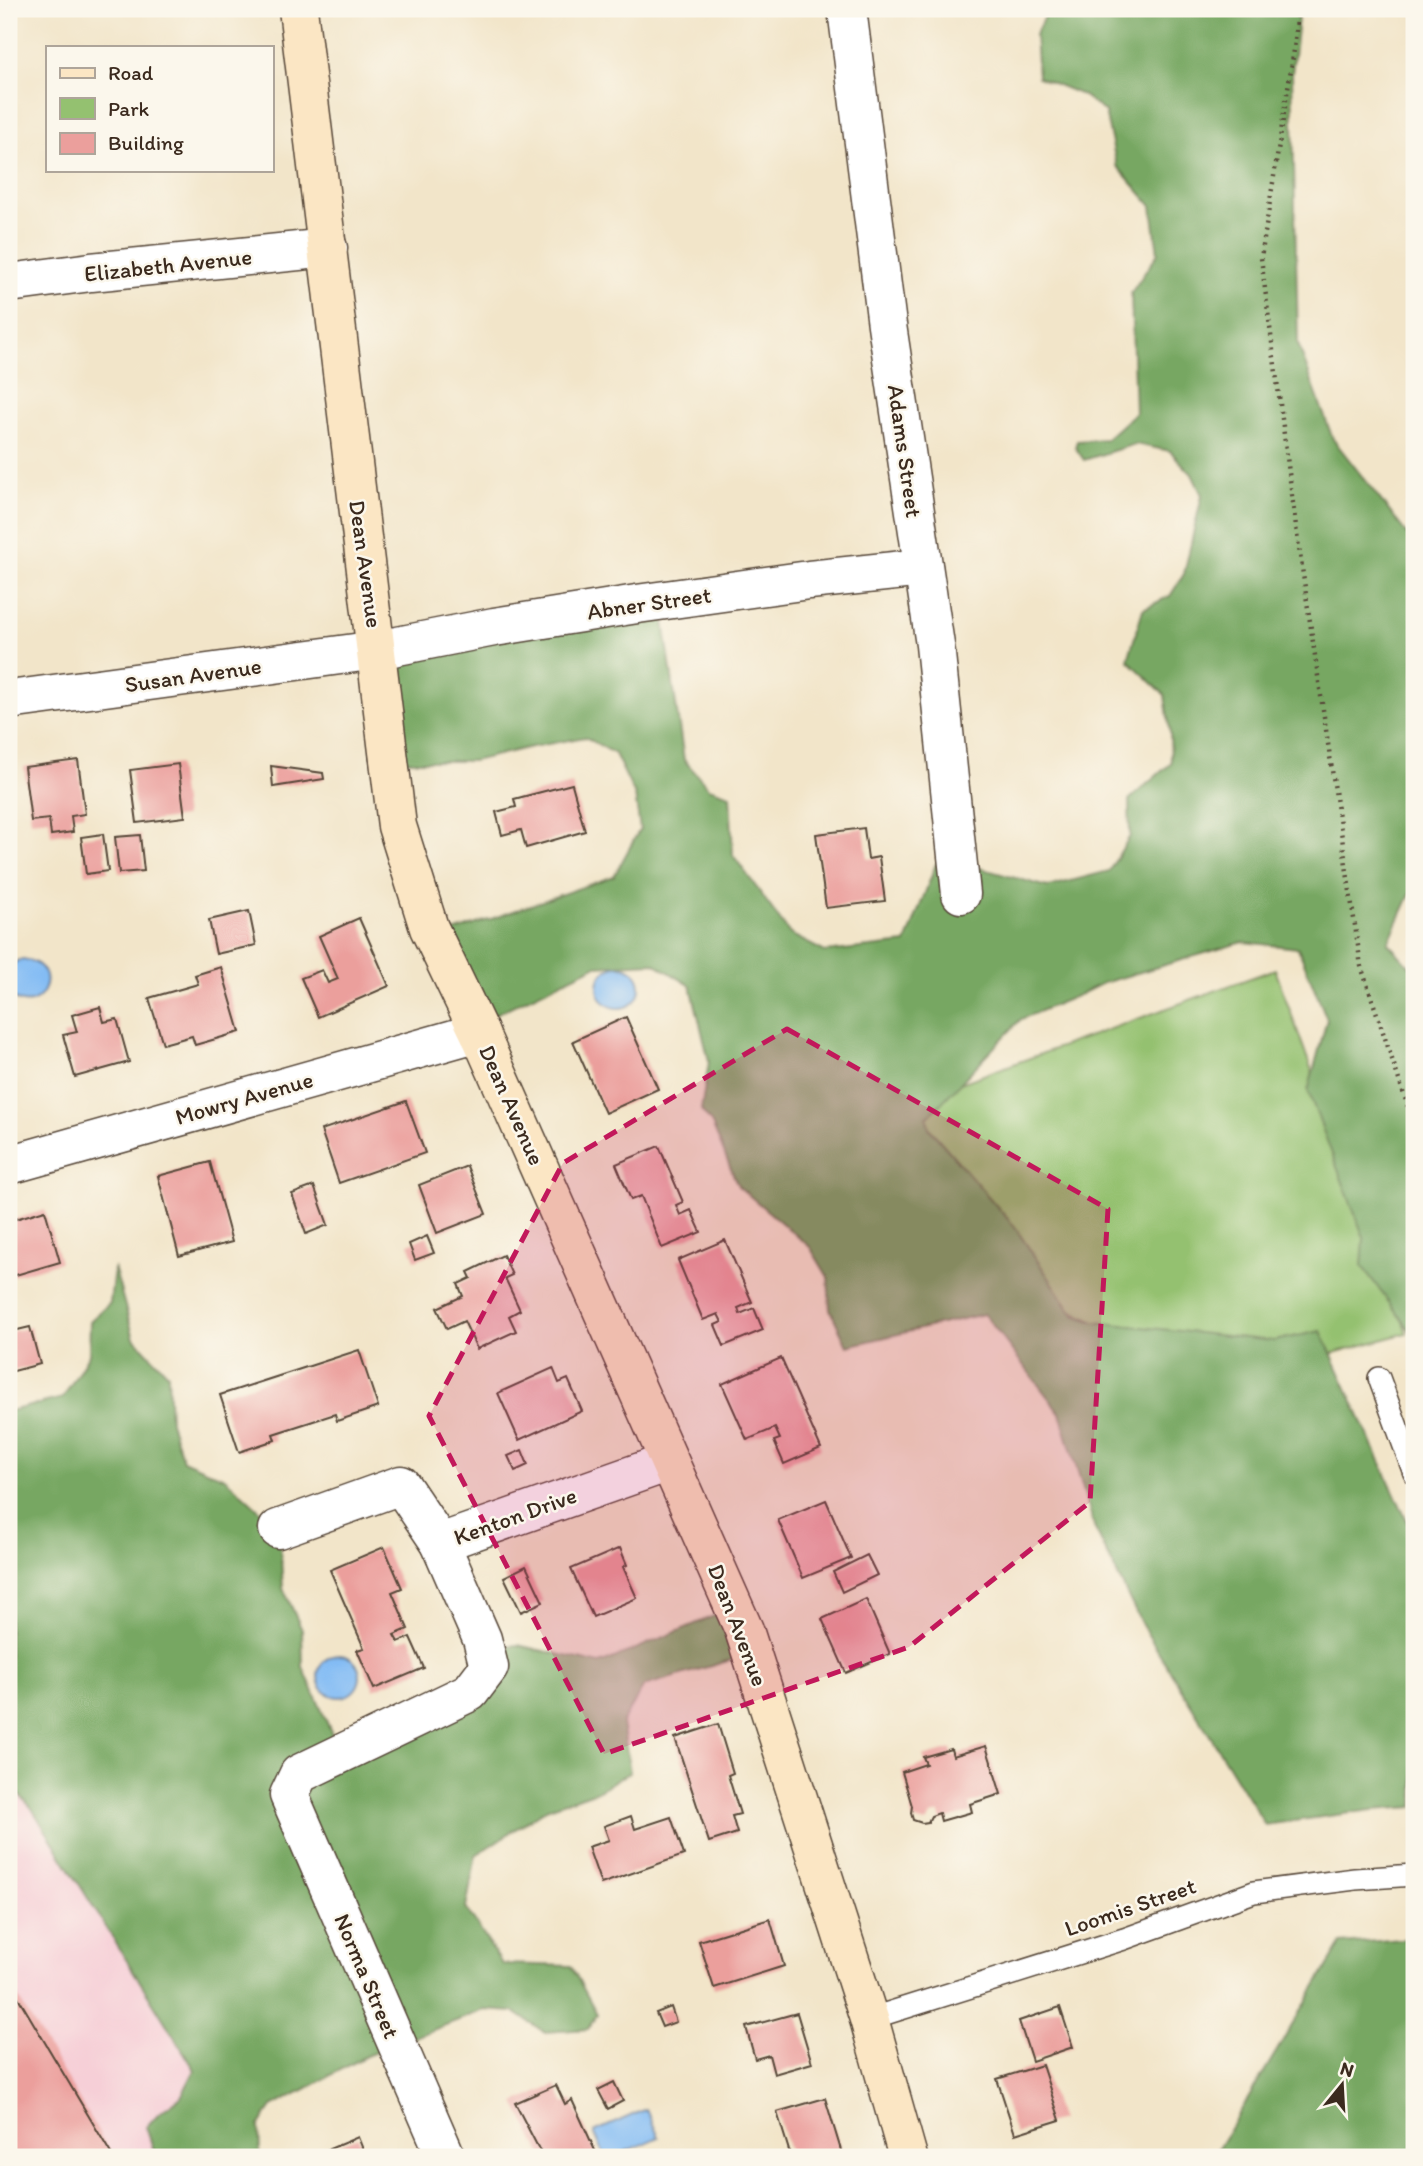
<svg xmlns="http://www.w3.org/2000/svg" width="1423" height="2166" font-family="Itim,sans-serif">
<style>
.built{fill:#f6cfd7}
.green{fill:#94c170;stroke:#687647;stroke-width:2}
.forest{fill:#77a762;stroke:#596840;stroke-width:2}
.water{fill:#83bcf4;stroke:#5f7389;stroke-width:2}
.building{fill:#eb9f9c}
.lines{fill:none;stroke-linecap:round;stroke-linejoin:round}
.lane-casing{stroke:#564638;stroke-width:24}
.street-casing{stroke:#564638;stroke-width:41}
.secondary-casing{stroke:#564638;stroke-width:41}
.path{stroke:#564638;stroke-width:4.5;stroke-dasharray:2 5;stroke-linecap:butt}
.lane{stroke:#fff;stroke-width:21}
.street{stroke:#fff;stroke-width:38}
.secondary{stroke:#fbe6c4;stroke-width:38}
.marked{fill:#c2185b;fill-opacity:0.2;stroke:#c2185b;stroke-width:5;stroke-dasharray:14 9;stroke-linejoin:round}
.labels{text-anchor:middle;stroke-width:5;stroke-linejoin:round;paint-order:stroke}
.street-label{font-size:23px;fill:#3b2a1e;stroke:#fbf7ec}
</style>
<rect width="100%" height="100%" fill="#fbf7ec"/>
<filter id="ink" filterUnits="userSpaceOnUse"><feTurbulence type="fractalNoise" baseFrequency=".0143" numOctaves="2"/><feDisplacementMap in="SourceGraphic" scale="14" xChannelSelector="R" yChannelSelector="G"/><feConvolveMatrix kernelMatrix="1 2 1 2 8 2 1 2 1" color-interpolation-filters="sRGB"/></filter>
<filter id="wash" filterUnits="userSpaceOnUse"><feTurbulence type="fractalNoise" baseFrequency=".00686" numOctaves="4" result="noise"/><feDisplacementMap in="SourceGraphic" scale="28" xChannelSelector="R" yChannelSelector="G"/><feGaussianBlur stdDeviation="1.57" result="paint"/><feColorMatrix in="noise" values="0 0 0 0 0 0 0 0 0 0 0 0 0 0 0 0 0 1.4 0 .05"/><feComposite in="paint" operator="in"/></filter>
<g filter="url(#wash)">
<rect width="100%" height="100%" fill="#f2e5c9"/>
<path class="built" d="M9,1784L31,1807L195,2070L181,2097L158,2114L146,2127L156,2157H9Z"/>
<path class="green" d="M1275,969L1407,1333L1308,1360L1131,1340L1052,1301L970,1214L914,1100Z"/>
<g class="forest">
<path d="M1048,9H1299L1292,74L1298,344L1333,439L1414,543V886L1388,943L1414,971V1336L1362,1266L1364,1238L1308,1091L1327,1019L1298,948L1243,942L1103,983L1081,994L1021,1019L927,1118L929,1128L1014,1226L1074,1315L1094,1322L1274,1341L1321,1331L1414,1536V1807L1372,1810L1265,1825L1142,1625L1095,1529L1060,1413L984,1314L847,1346L830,1309L828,1277L810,1247L738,1186L712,1124L701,1110L709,1061L691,986L654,963L595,966L483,1020L445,935L614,876L640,829L635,795L615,754L585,737L527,748L473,761H395L385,642L663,615L684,760L709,788L730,795L733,855L790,934L825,952L906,943L936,864L955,861L1048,887L1109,871L1130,836L1129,800L1171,763L1170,733L1165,695L1128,660L1143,609L1170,596L1184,574L1202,495L1192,474L1170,451L1135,444L1084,460L1075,447L1077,441L1106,439L1135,413L1131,293L1158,253L1152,206L1117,166L1105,112L1082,95L1038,77L1035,35Z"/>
<path d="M114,1267L134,1338L168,1374L170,1422L183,1460L225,1478L279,1528L283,1588L302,1630L303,1667L341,1755L484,1689L482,1647L518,1645L600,1664L735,1607L751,1654L644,1686L622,1723L630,1772L597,1791L546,1809L476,1855L466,1908L502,1964L571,1966L597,2014L588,2029L544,2032L515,2012L484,2010L366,2056L272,2107L259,2126L260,2157H156L146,2127L158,2114L181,2097L195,2070L31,1807L9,1784V1411L63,1398L89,1354L90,1321L110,1303Z"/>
<path d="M1414,1938V2157H1213L1341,1944Z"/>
</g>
<g class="water">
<path d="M23,959C69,966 38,1024 9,994V968L17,961Z"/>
<circle cx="619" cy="987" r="21"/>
<circle cx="339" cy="1676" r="21"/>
<path d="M646,2109L659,2137L613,2157H605L594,2132Z"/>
</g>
<g id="blocks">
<g class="building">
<path d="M78,760L85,814L71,816L73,832L51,835L49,819L31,821L24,767Z"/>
<path d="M178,764L185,817L137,823L130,770Z"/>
<path d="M271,766L323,773L324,779L273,787Z"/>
<path d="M572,784L585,831L526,848L521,830L502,835L496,812L516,807L514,799Z"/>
<path d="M864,828L868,859L879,857L885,901L826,908L816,834Z"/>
<path d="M103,834L108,871L86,874L81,837Z"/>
<path d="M140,835L144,871L119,873L115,837Z"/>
<path d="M249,911L256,945L216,954L209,920Z"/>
<path d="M359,918L389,986L318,1017L301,978L322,970L328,983L338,979L319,936Z"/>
<path d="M221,967L240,1032L195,1045L192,1036L163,1044L149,998L198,984L195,975Z"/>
<path d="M100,1007L104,1022L117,1019L129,1062L75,1077L63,1035L77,1032L72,1015Z"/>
<path d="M626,1017L658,1089L605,1113L573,1041Z"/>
<path d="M406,1101L425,1153L339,1183L321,1130Z"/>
<path d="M659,1146L683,1202L676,1205L680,1215L691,1210L701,1232L662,1248L641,1196L631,1200L616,1164Z"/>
<path d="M210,1162L232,1242L179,1256L158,1176Z"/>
<path d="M467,1166L486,1214L437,1233L419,1185Z"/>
<path d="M314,1186L328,1225L306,1234L292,1194Z"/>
<path d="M45,1210L60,1262L9,1277V1221Z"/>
<path d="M427,1236L434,1253L415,1260L409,1244Z"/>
<path d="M725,1240L752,1302L738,1308L740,1314L754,1308L763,1330L724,1346L715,1325L722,1322L718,1314L703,1320L678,1260Z"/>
<path d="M503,1255L512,1275L505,1278L520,1310L509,1316L516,1331L477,1349L464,1321L447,1329L437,1308L463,1296L458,1284L471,1278L468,1272Z"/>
<path d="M30,1327L40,1364L10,1372L9,1332Z"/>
<path d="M359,1350L378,1407L337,1421L335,1414L273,1434L275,1440L239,1452L220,1395Z"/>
<path d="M781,1358L821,1448L784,1464L774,1441L780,1439L775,1428L747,1440L722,1384Z"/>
<path d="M553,1368L559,1383L568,1379L582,1411L519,1440L498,1393Z"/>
<path d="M522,1450L528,1465L515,1471L508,1456Z"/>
<path d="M826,1500L851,1558L803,1578L778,1520Z"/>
<path d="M384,1547L402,1588L392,1592L408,1629L394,1635L398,1642L410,1637L424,1668L374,1689L357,1650L364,1648L330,1570Z"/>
<path d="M620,1548L627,1565L623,1567L637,1598L593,1617L571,1569Z"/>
<path d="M867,1555L877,1575L842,1592L833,1572Z"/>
<path d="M526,1566L543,1602L521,1612L504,1577Z"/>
<path d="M866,1599L890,1654L846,1673L822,1619Z"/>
<path d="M718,1724L733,1773L728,1775L740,1814L732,1816L737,1833L709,1842L675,1738Z"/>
<path d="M986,1746L1001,1794L970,1804L972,1812L941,1821L939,1813L931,1816L928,1822L922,1823L913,1820L911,1813L912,1806L902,1772L926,1764L923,1757L951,1749L953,1756Z"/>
<path d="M631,1816L635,1829L671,1817L684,1855L601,1884L588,1847L609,1840L604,1826Z"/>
<path d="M770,1919L784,1966L714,1988L699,1941Z"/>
<path d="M9,1982L113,2157H9Z"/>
<path d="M671,2007L676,2022L662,2027L656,2013Z"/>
<path d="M1060,2007L1073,2047L1032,2061L1019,2021Z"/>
<path d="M797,2013L812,2063L774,2074L769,2055L755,2059L746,2027Z"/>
<path d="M1042,2065L1060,2120L1015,2134L997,2079Z"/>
<path d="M614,2082L623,2101L608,2109L598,2090Z"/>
<path d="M556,2085L565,2104L572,2100L598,2157H543L515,2103Z"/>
<path d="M825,2098L843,2157H791L777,2112Z"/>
<path d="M358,2137L366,2157H315V2155Z"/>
</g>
</g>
</g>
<g filter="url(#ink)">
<use href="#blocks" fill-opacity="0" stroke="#564638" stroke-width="2"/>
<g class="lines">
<g class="lane-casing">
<g id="lane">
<path d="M1379,1378L1414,1473"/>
<path d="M869,2019L1124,1939L1254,1892L1355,1879L1414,1875"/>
</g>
</g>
<g class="street-casing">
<g id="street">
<path d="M847,9L887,325L935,645L961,894"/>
<path d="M9,283L91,272L328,248"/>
<path d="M9,700L377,650L494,627L637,604L809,580L923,568"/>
<path d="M9,1165L479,1032"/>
<path d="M278,1529L401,1485L440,1543L482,1639L489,1667L470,1692L299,1774L289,1795L446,2157"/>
<path d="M440,1543L669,1462"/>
</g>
</g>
<g class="secondary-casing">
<path id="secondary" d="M298,9L397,826L429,928L479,1032L744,1630L869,2019L908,2157"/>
</g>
<path class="path" d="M1298,9L1294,50L1261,258L1297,534L1361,966L1414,1125"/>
<use href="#lane" class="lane"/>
<use href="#street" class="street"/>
<use href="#secondary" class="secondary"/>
</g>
</g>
<path class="marked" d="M787,1029L1108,1209L1090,1502L909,1647L604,1754L429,1416L563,1163Z"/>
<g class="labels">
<g class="street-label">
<text transform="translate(168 265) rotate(-6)" y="8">Elizabeth Avenue</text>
<text transform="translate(905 451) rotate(82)" y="8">Adams Street</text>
<text transform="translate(366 564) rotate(82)" y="8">Dean Avenue</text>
<text transform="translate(649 603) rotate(-8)" y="8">Abner Street</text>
<text transform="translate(193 675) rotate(-8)" y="8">Susan Avenue</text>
<text transform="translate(244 1098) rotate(-16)" y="8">Mowry Avenue</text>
<text transform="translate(512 1105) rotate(66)" y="8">Dean Avenue</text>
<text transform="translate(515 1516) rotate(-20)" y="8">Kenton Drive</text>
<text transform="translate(738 1625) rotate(69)" y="8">Dean Avenue</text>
<text transform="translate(1130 1907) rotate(-19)" y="8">Loomis Street</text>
<text transform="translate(367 1976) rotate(67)" y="8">Norma Street</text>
</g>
</g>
<rect width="1423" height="2166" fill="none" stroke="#fbf7ec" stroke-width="35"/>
<rect x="46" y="46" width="228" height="126" fill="#fbf7ec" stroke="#aea59a" stroke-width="2"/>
<rect x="60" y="68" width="35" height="10" fill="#fbe6c4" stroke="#aea59a" stroke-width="2"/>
<text x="108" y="80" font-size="21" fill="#3b2a1e">Road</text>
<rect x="60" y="98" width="35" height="21" fill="#94c170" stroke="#aea59a" stroke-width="2"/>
<text x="108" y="116" font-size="21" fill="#3b2a1e">Park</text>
<rect x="60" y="133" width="35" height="21" fill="#eb9f9c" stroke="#aea59a" stroke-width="2"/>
<text x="108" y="150" font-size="21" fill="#3b2a1e">Building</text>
<g transform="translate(1342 2085) rotate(18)" stroke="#fbf7ec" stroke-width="5" paint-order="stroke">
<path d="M0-5L12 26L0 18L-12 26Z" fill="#3b2a1e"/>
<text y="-10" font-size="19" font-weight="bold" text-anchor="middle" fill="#3b2a1e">N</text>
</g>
</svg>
